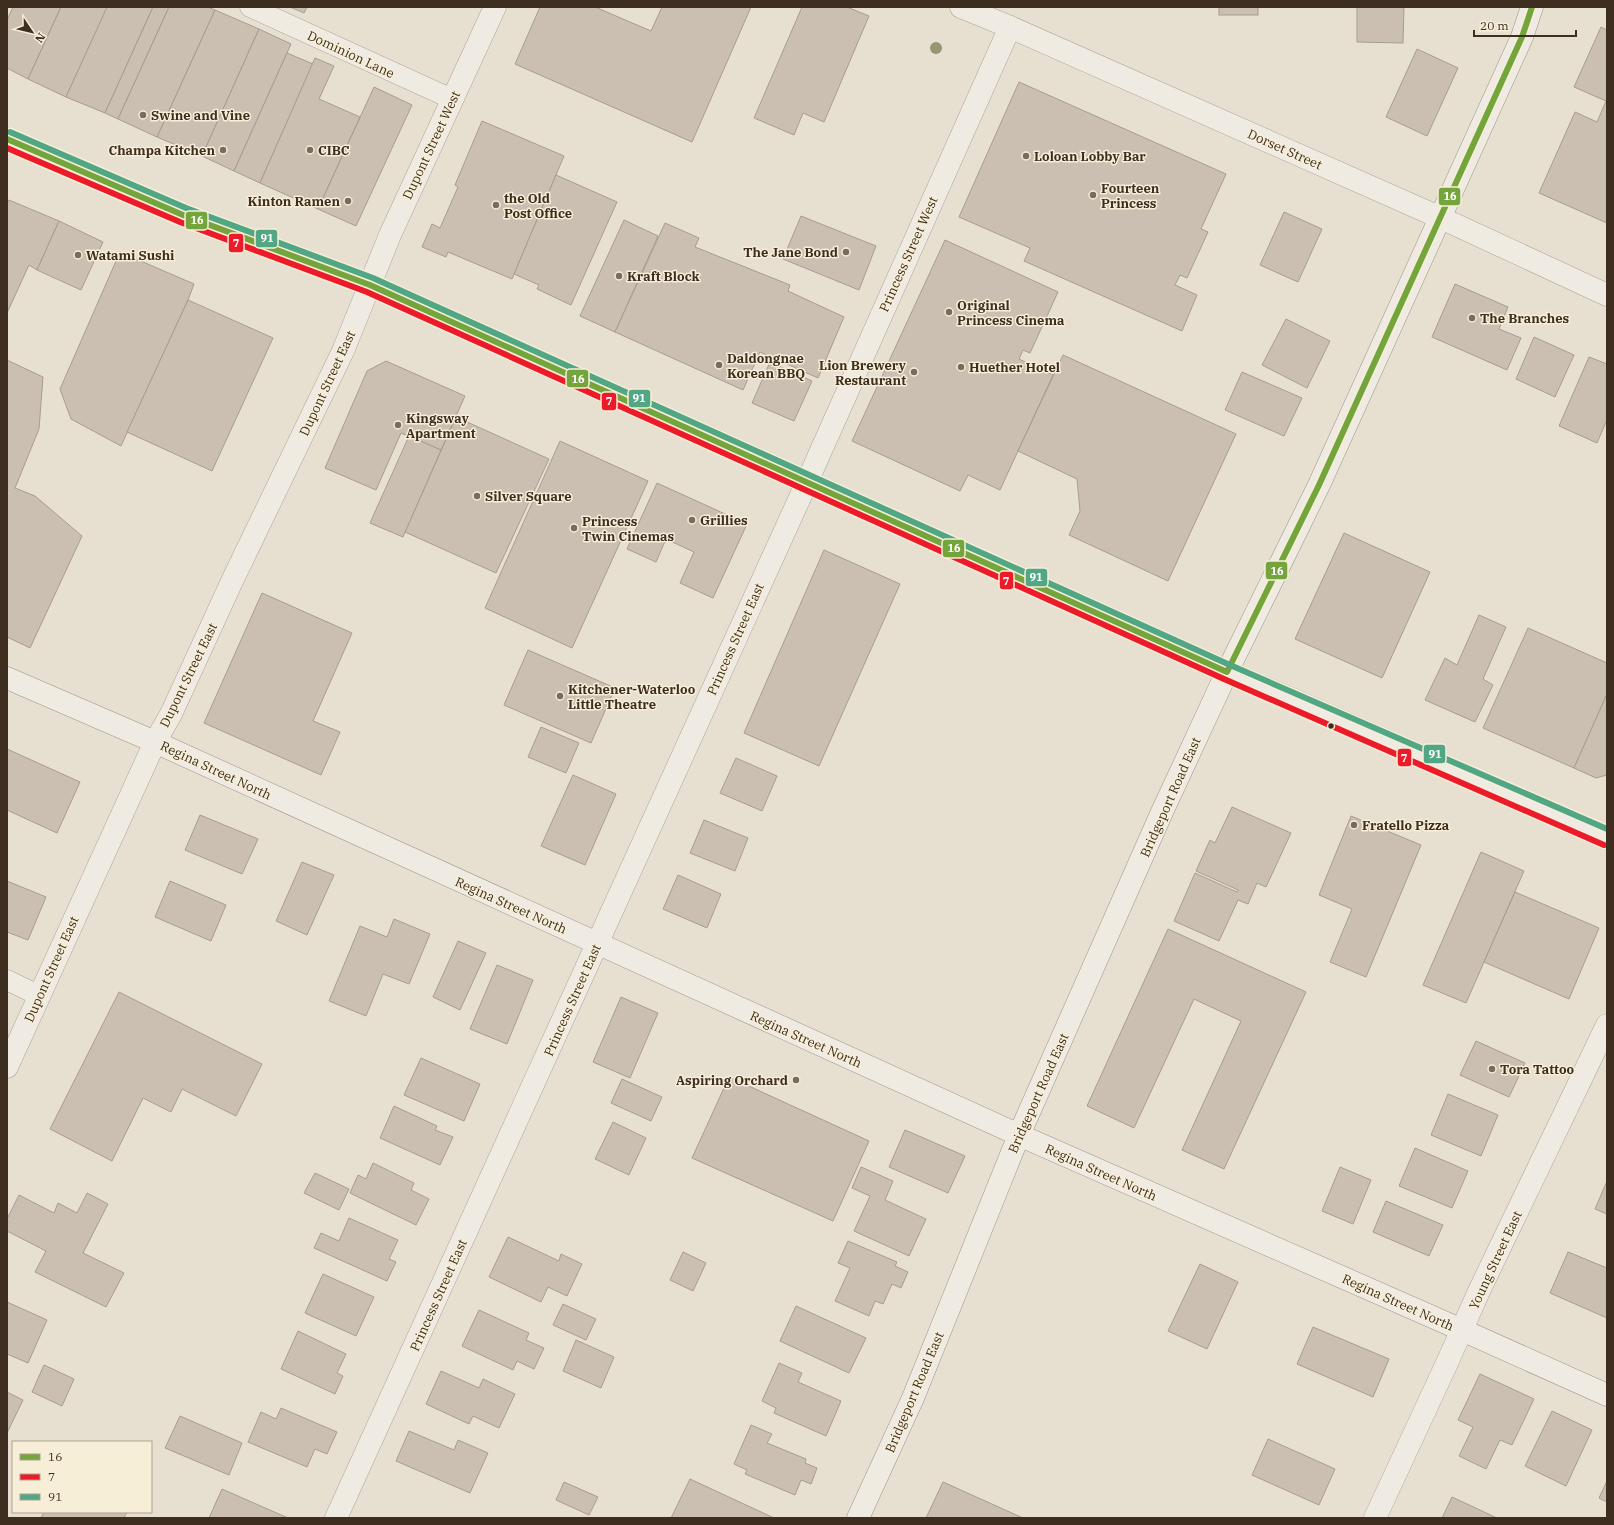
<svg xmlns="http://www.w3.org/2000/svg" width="1614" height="1525" font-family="'IBM Plex Serif',serif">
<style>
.building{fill:#cbbfb2;stroke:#a89c90}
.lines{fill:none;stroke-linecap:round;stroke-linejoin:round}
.lane-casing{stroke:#ada599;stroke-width:21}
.street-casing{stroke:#ada599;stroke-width:23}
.secondary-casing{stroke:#9c958a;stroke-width:23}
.lane{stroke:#efebe3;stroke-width:20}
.street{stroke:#efebe3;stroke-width:22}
.secondary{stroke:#efebe3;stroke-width:22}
.bus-1-casing{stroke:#f7eed8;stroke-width:9}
.bus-2-casing{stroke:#f7eed8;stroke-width:9}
.bus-3-casing{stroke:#f7eed8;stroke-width:9}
.bus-1{stroke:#74a43c;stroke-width:6}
.bus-2{stroke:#ec1b29;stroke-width:6}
.bus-3{stroke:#51a784;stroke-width:6}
.tree{fill:#929673}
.poi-dot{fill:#786c5e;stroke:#f7eed8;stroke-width:1.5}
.bus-dot{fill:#3d2e20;stroke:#f7eed8;stroke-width:1.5}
.labels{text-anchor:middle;stroke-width:3;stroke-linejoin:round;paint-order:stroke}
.street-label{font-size:13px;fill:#3d2e20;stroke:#f7eed8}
.poi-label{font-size:13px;font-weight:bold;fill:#3d2e20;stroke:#f7eed8;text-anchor:start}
.line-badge{stroke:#f7eed8;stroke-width:1.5}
.badge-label{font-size:11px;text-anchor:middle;font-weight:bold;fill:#fff}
</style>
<rect width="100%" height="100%" fill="#e7e0d1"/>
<g class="building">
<path d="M13,7H61L28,79L7,68V20Z"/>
<path d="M61,7H108L66,97L28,79Z"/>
<path d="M107,7H153L105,113L66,97Z"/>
<path d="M153,7H169L118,119L105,113Z"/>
<path d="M169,7H208L215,10L157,137L118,119Z"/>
<path d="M290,7H307L304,13Z"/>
<path d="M540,7H595L651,31L662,7H751L692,142L515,64Z"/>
<path d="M802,7H847L869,16L824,122L803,113L794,135L754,118Z"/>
<rect x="1219" y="7" width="39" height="8"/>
<path d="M1357,7H1404L1403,43L1357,42Z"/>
<path d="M215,10L259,29L202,156L157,137Z"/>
<path d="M1601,27L1607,30V223L1539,193L1575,112L1597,122L1606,101L1574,87Z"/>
<path d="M259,29L291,44L234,171L202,156Z"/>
<path d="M1417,49L1458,68L1427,136L1386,117Z"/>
<path d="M287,53L313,64L260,183L234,171Z"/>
<path d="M315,58L334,66L319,99L360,117L318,209L260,183Z"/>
<path d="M1019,82L1226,174L1201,229L1208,232L1187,278L1180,275L1175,285L1197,295L1182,331L1024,261L1030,248L959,217Z"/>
<path d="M374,87L412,105L356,226L318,209Z"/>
<path d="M482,121L564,156L512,279L448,252L446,257L422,247L432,224L440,228L458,187L455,185Z"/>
<path d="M556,175L617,202L571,305L537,289L539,285L514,274Z"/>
<path d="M9,200L59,221L37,270L29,265L7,313V204Z"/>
<path d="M1284,212L1322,229L1298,282L1260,265Z"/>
<path d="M801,216L876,246L859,290L783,259Z"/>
<path d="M624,220L658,236L615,332L580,316Z"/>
<path d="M59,221L103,242L81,290L37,270Z"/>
<path d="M665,223L699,238L695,247L790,285L788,291L844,317L818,378L760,352L743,390L615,332Z"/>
<path d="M945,240L1058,292L1030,353L1023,350L1019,359L1053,375L1000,490L968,475L960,491L852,441Z"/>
<path d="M120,252L194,284L188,300L121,446L71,419L60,389Z"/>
<path d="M1455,284L1508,307L1499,329L1521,338L1507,370L1432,337Z"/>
<path d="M188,300L273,338L212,471L127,432Z"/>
<path d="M1286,319L1330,341L1307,388L1262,365Z"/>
<path d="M1534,337L1574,355L1555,397L1516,379Z"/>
<path d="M1063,355L1236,434L1168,581L1069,535L1080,511L1077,479L1018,451Z"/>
<path d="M1589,357L1607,364V420L1597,443L1559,426Z"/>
<path d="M7,360L43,377L39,429L15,488L35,496L82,536L30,648L7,637Z"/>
<path d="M386,361L465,396L441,450L401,433L376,490L325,468L367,371Z"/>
<path d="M770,362L812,381L794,421L752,403Z"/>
<path d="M1242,372L1302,398L1284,436L1225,410Z"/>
<path d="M456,417L549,459L496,573L405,532Z"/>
<path d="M409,436L441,450L403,537L370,523Z"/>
<path d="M560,441L648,481L572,648L485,608Z"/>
<path d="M657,483L747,524L713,598L680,583L694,552L666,539L656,562L627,549Z"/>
<path d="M1344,533L1430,572L1382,678L1295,639Z"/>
<path d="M824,550L900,584L819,766L744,733Z"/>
<path d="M262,593L352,633L313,721L340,732L321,775L204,723Z"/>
<path d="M1479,615L1506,627L1483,679L1493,685L1475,722L1425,700L1445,658L1457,665Z"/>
<path d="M1528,628L1607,663V694L1574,768L1483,728Z"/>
<path d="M528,650L615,688L591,743L504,705Z"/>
<path d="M1607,694V775L1596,778L1574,768Z"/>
<path d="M541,727L579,743L566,773L528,757Z"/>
<path d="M7,749L80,782L57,833L7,810Z"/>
<path d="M736,758L777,776L762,811L720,793Z"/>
<path d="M573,775L616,794L585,865L541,846Z"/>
<path d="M1232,807L1291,833L1266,887L1257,883L1248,904L1238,900L1219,941L1174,921L1195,873L1237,892L1238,890L1196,871L1210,840L1215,843Z"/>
<path d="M200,815L258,839L242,874L185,850Z"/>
<path d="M1351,816L1421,845L1366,977L1330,962L1352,909L1319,895Z"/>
<path d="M704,820L748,838L735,871L690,853Z"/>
<path d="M1481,852L1524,871L1466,1003L1423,985Z"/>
<path d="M302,862L334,875L307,935L276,921Z"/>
<path d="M678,875L721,894L707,928L663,909Z"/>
<path d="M7,881L46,897L28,940L7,932Z"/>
<path d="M170,881L226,905L211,941L155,917Z"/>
<path d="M1515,892L1599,928L1569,999L1484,962Z"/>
<path d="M394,919L430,934L409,984L383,974L366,1016L329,1001L360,926L387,937Z"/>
<path d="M1168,929L1306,992L1224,1169L1182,1150L1241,1021L1194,999L1134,1128L1087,1106Z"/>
<path d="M458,941L486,953L460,1010L433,997Z"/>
<path d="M497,965L533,980L507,1044L470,1029Z"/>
<path d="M119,992L262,1064L236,1116L182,1089L171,1112L143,1098L112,1161L50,1129Z"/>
<path d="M621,997L658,1013L630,1078L593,1062Z"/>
<path d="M1476,1041L1525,1063L1509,1097L1460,1075Z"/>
<path d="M421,1058L480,1084L464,1121L404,1095Z"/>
<path d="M729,1077L869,1141L833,1221L692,1158Z"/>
<path d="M622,1079L662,1097L651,1121L611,1103Z"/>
<path d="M1448,1094L1498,1115L1481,1156L1431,1135Z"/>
<path d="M394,1106L437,1126L435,1130L453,1137L440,1165L380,1138Z"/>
<path d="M613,1122L646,1138L629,1175L595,1159Z"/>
<path d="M905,1130L965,1156L948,1193L889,1167Z"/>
<path d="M1415,1148L1468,1171L1452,1208L1399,1186Z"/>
<path d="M373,1163L414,1183L411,1190L429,1199L416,1225L350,1193L358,1175L366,1179Z"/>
<path d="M861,1167L893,1181L885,1200L926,1219L909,1256L854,1231L870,1196L852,1188Z"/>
<path d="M1340,1167L1371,1180L1353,1224L1322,1211Z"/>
<path d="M315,1173L349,1189L339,1210L304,1193Z"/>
<path d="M1607,1181V1214L1595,1209Z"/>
<path d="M87,1193L108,1204L83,1253L124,1273L106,1307L35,1272L46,1251L7,1231V1219L19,1195L54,1213L58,1203L77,1213Z"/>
<path d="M1386,1201L1443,1225L1429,1256L1373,1232Z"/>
<path d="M349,1218L398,1240L389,1259L396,1262L387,1281L314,1248L321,1233L339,1241Z"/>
<path d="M508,1237L559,1261L561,1254L582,1264L567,1296L548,1287L541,1302L489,1277Z"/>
<path d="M848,1241L897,1262L895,1266L908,1272L901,1288L892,1284L883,1304L875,1301L869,1316L835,1301L850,1268L838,1263Z"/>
<path d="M683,1252L706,1263L693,1291L670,1280Z"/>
<path d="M1568,1252L1607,1268V1318L1550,1293Z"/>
<path d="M1200,1264L1238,1282L1207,1349L1168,1331Z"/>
<path d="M323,1274L374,1297L356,1336L305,1313Z"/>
<path d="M7,1302L47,1320L28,1363L7,1354Z"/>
<path d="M563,1304L596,1319L586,1340L553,1325Z"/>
<path d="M796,1306L866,1338L849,1373L780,1341Z"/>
<path d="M479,1310L529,1333L526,1340L544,1348L534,1369L517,1361L513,1370L462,1346Z"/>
<path d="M1313,1327L1389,1359L1373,1397L1297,1364Z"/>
<path d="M298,1331L346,1354L337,1373L343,1376L335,1394L281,1369Z"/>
<path d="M576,1340L614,1357L601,1388L563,1371Z"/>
<path d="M779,1363L802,1373L798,1382L841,1401L826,1436L774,1413L776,1408L762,1401Z"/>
<path d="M44,1365L74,1379L62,1406L32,1392Z"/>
<path d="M441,1371L479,1388L483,1379L515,1394L499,1428L473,1416L469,1424L426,1404Z"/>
<path d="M1480,1374L1534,1399L1512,1445L1500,1440L1486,1469L1459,1456L1473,1427L1458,1420Z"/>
<path d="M7,1392L23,1400L7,1433Z"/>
<path d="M281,1408L337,1432L327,1454L315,1449L307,1467L248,1442L261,1412L276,1419Z"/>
<path d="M1552,1411L1592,1430L1566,1486L1525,1466Z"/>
<path d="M180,1416L242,1443L229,1475L165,1448Z"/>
<path d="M751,1425L772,1434L767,1443L806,1459L805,1463L817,1468L811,1484L801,1480L795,1495L745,1474L747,1470L734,1464Z"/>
<path d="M409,1431L454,1450L458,1440L488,1453L470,1493L396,1461Z"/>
<path d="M1268,1439L1335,1469L1319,1505L1252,1475Z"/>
<path d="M690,1479L774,1518H671Z"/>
<path d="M1607,1481V1502L1599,1498Z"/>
<path d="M564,1482L598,1497L589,1515L556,1500Z"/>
<path d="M943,1482L1023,1518H926Z"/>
<path d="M222,1489L288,1518H209Z"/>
<path d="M1452,1497L1497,1518H1442Z"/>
<path d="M44,1512H127L124,1518H41Z"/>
</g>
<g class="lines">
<g class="lane-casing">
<g id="lane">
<path d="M250,7L452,99"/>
<path d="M7,980L40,996"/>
</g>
</g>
<g class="street-casing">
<g id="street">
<path d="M961,7L1010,27L1441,218L1607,295"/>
<path d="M7,1067L155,742L171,714L233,579L343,351L390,235L495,7"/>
<path d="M336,1518L807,482L1010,27"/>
<path d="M1375,1518L1447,1363L1480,1289L1607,1025"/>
</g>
</g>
<g class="secondary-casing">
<g id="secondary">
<path d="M7,139L183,215L370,285L1227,672L1280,694L1607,838"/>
<path d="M7,678L155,742L1019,1135L1462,1330L1607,1395"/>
<path d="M858,1518L913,1398L1019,1135L1162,812L1227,672L1319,485L1522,37L1532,7"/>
</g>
</g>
<use href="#lane" class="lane"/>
<use href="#street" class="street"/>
<use href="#secondary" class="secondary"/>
<g class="bus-1-casing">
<path id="bus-1" d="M7,139L183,215L370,285L1227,672L1319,485L1522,37L1532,7"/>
</g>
<g class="bus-2-casing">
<path id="bus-2" d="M7,148L180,222L367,292L1224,679L1604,845"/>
</g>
<g class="bus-3-casing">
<path id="bus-3" d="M10,132L186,208L373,278L1230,665L1607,829"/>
</g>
<use href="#bus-1" class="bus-1"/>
<use href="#bus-2" class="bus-2"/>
<use href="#bus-3" class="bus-3"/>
</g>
<circle class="tree" cx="936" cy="48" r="6"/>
<g class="poi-dot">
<circle cx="143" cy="115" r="4"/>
<circle cx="223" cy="150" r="4"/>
<circle cx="310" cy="150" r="4"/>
<circle cx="1026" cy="156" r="4"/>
<circle cx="1093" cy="195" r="4"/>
<circle cx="348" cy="201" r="4"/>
<circle cx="496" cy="205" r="4"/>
<circle cx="846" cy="252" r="4"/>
<circle cx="78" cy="255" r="4"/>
<circle cx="619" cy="276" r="4"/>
<circle cx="949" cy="312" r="4"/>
<circle cx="1472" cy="318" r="4"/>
<circle cx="719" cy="365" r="4"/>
<circle cx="961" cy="367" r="4"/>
<circle cx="914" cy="372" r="4"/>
<circle cx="398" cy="425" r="4"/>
<circle cx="477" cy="496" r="4"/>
<circle cx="692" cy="520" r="4"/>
<circle cx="574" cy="528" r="4"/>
<circle cx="560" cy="696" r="4"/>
<circle cx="1354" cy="825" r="4"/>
<circle cx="1492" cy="1069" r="4"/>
<circle cx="796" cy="1080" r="4"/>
</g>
<circle class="bus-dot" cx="1331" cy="726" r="3.5"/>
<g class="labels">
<g class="street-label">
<text transform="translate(351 54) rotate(25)" y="5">Dominion Lane</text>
<text transform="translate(431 145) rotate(-65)" y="5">Dupont Street West</text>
<text transform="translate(1285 149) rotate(24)" y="5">Dorset Street</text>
<text transform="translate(908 254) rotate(-66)" y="5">Princess Street West</text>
<text transform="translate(327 383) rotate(-65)" y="5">Dupont Street East</text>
<text transform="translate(735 639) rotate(-66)" y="5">Princess Street East</text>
<text transform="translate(188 675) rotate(-64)" y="5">Dupont Street East</text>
<text transform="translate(216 770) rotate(25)" y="5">Regina Street North</text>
<text transform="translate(1170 797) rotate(-66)" y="5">Bridgeport Road East</text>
<text transform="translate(511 905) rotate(24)" y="5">Regina Street North</text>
<text transform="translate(51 969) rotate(-66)" y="5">Dupont Street East</text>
<text transform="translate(572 1000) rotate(-66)" y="5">Princess Street East</text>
<text transform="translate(806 1039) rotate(24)" y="5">Regina Street North</text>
<text transform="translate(1038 1093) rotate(-66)" y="5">Bridgeport Road East</text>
<text transform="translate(1101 1172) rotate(24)" y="5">Regina Street North</text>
<text transform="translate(1495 1260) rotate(-65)" y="5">Young Street East</text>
<text transform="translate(438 1295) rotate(-66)" y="5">Princess Street East</text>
<text transform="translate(1398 1302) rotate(24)" y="5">Regina Street North</text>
<text transform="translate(914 1392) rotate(-67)" y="5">Bridgeport Road East</text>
</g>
<g class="poi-label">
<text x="151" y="120">Swine and Vine</text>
<text x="215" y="155" text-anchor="end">Champa Kitchen</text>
<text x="318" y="155">CIBC</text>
<text x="1034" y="161">Loloan Lobby Bar</text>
<text x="1101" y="193">Fourteen<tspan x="1101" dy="15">Princess</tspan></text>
<text x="504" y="203">the Old<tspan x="504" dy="15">Post Office</tspan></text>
<text x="340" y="206" text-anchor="end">Kinton Ramen</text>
<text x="838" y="257" text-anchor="end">The Jane Bond</text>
<text x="86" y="260">Watami Sushi</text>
<text x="627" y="281">Kraft Block</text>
<text x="957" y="310">Original<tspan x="957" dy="15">Princess Cinema</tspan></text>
<text x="1480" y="323">The Branches</text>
<text x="727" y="363">Daldongnae<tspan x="727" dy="15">Korean BBQ</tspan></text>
<text x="906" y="370" text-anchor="end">Lion Brewery<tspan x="906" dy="15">Restaurant</tspan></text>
<text x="969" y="372">Huether Hotel</text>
<text x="406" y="423">Kingsway<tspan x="406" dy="15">Apartment</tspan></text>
<text x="485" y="501">Silver Square</text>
<text x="700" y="525">Grillies</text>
<text x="582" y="526">Princess<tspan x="582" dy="15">Twin Cinemas</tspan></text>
<text x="568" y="694">Kitchener-Waterloo<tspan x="568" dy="15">Little Theatre</tspan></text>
<text x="1362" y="830">Fratello Pizza</text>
<text x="1500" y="1074">Tora Tattoo</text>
<text x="788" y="1085" text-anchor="end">Aspiring Orchard</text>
</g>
</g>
<g class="line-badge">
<rect x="1438" y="187" width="23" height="19" rx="4" fill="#74a43c"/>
<rect x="185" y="211" width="23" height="19" rx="4" fill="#74a43c"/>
<rect x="255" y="229" width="23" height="19" rx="4" fill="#51a784"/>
<rect x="228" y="233" width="16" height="20" rx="4" fill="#ec1b29"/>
<rect x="566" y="369" width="23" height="19" rx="4" fill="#74a43c"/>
<rect x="628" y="389" width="23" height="19" rx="4" fill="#51a784"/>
<rect x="601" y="392" width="16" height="19" rx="4" fill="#ec1b29"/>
<rect x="942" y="539" width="23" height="19" rx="4" fill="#74a43c"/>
<rect x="1265" y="561" width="23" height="19" rx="4" fill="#74a43c"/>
<rect x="1025" y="568" width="23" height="19" rx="4" fill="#51a784"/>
<rect x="999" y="571" width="15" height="19" rx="4" fill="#ec1b29"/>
<rect x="1423" y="744" width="23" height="20" rx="4" fill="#51a784"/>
<rect x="1397" y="748" width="15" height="19" rx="4" fill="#ec1b29"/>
</g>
<g class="badge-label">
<text x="1450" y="200">16</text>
<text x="197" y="224">16</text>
<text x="267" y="242">91</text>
<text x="236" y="247">7</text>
<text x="578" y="383">16</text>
<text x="639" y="402">91</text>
<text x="609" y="405">7</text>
<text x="954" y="552">16</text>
<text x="1277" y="575">16</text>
<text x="1036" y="581">91</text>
<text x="1006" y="585">7</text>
<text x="1435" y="758">91</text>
<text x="1404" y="762">7</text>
</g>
<rect width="1614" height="1525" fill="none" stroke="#3d2e20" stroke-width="16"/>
<rect x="12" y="1441" width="140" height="72" fill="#f7eed8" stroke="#ada18e"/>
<rect x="20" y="1454" width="20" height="6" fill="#74a43c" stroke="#ada18e"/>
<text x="48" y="1461" font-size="12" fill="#3d2e20">16</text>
<rect x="20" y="1474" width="20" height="6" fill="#ec1b29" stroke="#ada18e"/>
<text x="48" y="1481" font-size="12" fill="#3d2e20">7</text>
<rect x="20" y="1494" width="20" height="6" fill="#51a784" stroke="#ada18e"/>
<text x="48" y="1501" font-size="12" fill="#3d2e20">91</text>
<g transform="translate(32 32) rotate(125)" stroke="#f7eed8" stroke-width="3" paint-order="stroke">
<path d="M0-3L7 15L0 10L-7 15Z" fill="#3d2e20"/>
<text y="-6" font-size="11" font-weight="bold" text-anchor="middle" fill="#3d2e20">N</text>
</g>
<path d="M1474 30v6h102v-6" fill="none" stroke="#3d2e20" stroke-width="2"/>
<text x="1480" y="30" font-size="12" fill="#3d2e20" stroke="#f7eed8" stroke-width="3" paint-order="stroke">20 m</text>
</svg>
